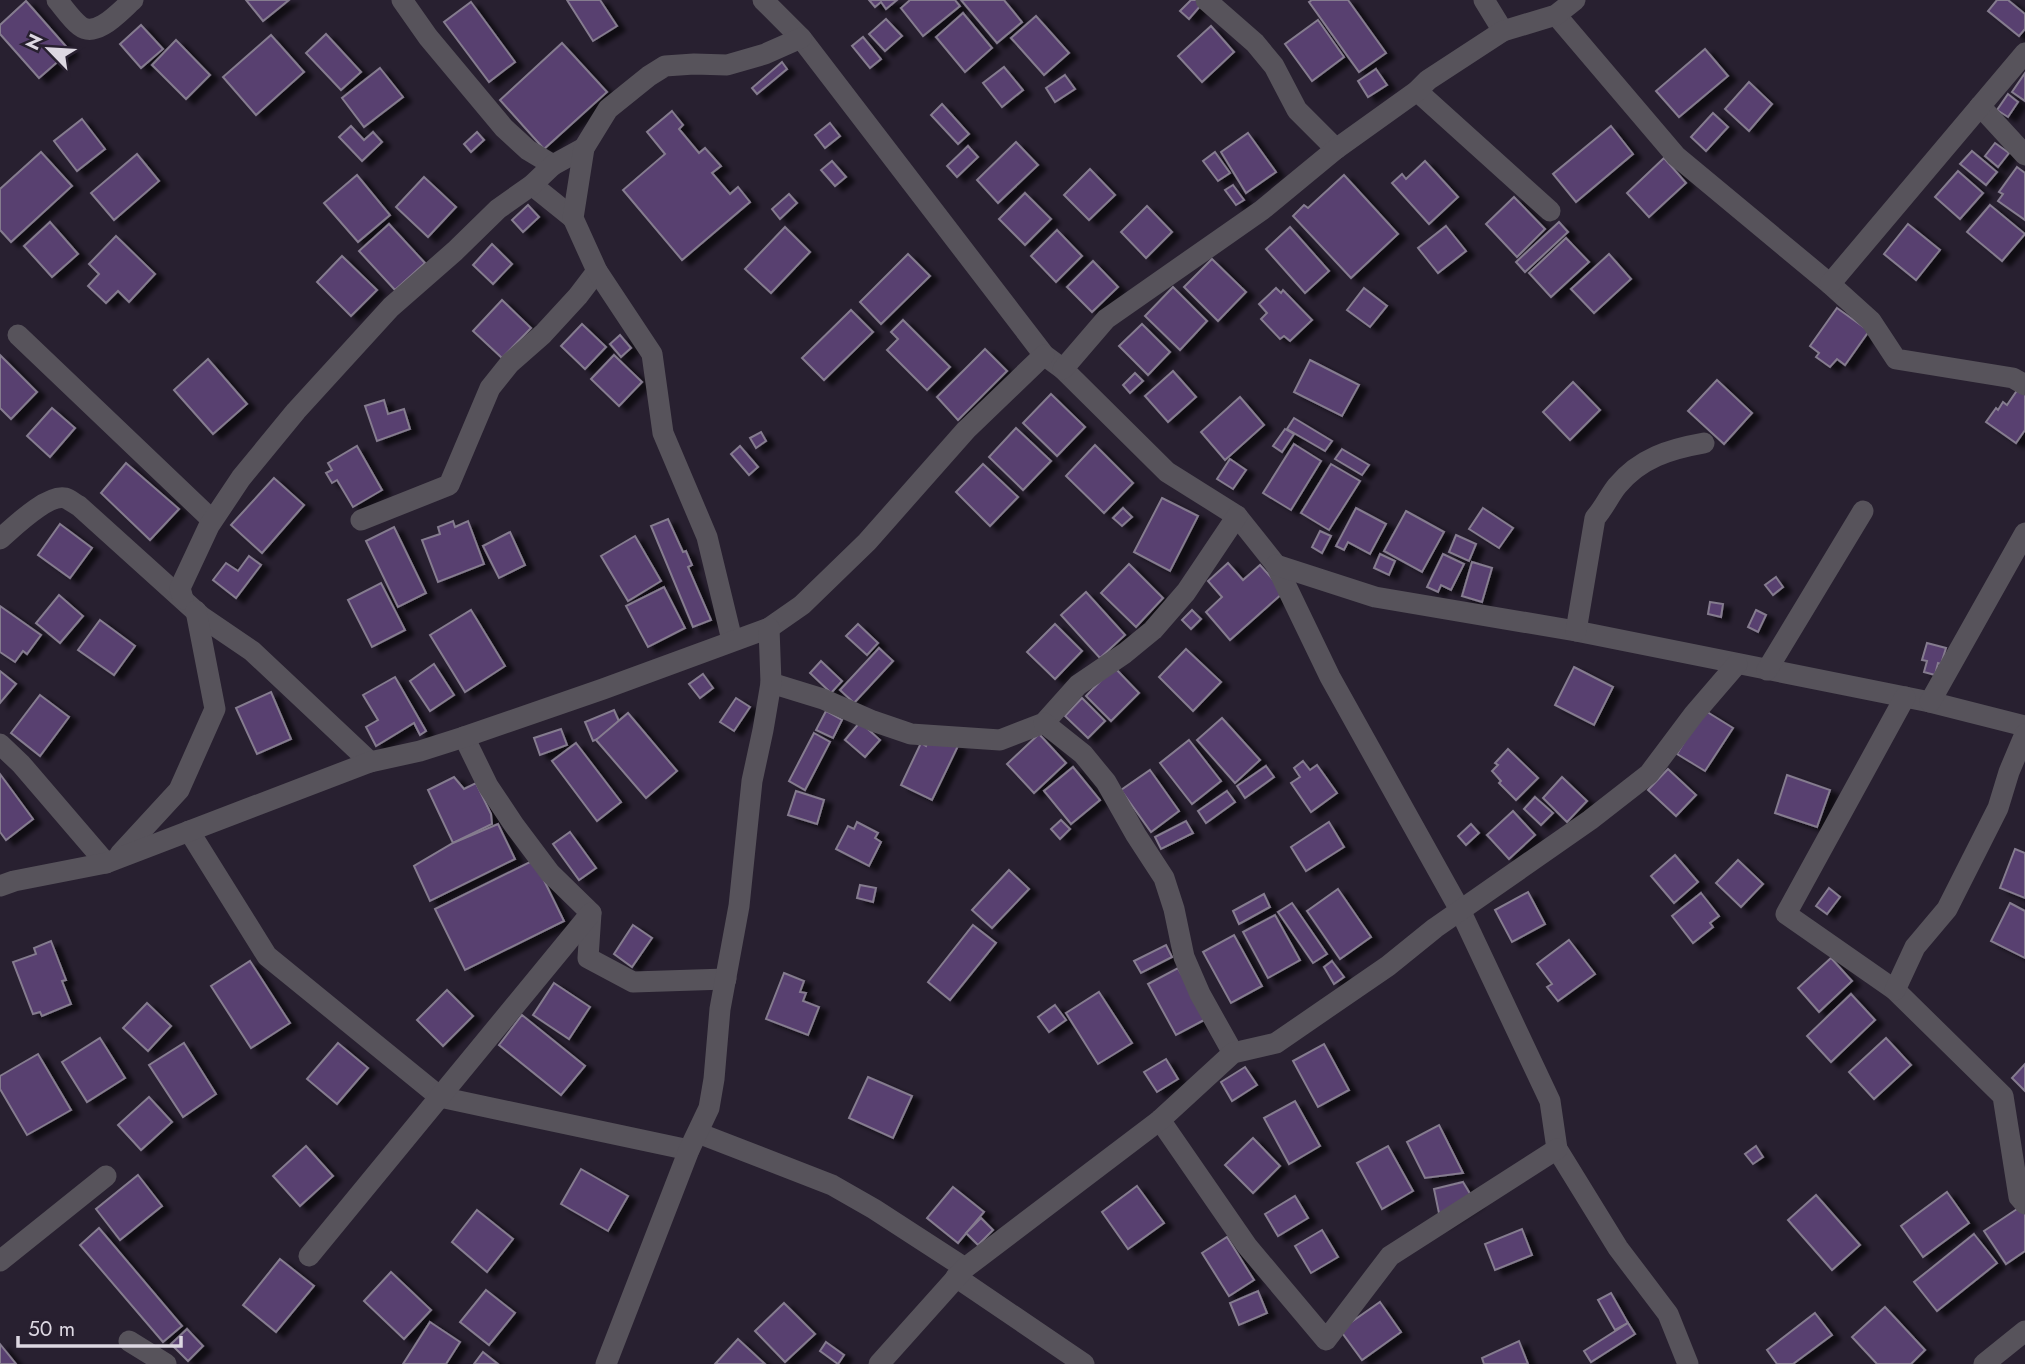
<svg xmlns="http://www.w3.org/2000/svg" width="2025" height="1364" font-family="Jost,sans-serif">
<style>
.building{fill:#583f6f;stroke:#857c8f;stroke-width:2;filter:url(#shadow)}
.lines{fill:none;stroke-linecap:round;stroke-linejoin:round}
.minor{stroke:#57535b;stroke-width:21}
</style>
<defs>
<filter id="shadow"><feDropShadow dx="8" dy="4.5" stdDeviation="2" flood-color="#0009"/></filter>
</defs>
<rect width="100%" height="100%" fill="#282030"/>
<g class="building">
<path d="M246,0H289L263,21Z"/>
<path d="M567,0H600L617,26L593,41Z"/>
<path d="M869,0H897L886,9L881,2L875,7Z"/>
<path d="M910,0H955L960,6L923,36L901,8Z"/>
<path d="M961,0H1004L1022,22L997,43Z"/>
<path d="M1191,0H1197L1202,4L1189,19L1180,11Z"/>
<path d="M1312,0H1348L1386,53L1359,72L1309,2Z"/>
<path d="M1997,0H2008L2025,14V29L2019,36L1988,11Z"/>
<path d="M26,1L70,51L39,78L0,34V25Z"/>
<path d="M471,2L515,62L489,82L444,22Z"/>
<path d="M963,13L992,48L965,72L936,37Z"/>
<path d="M1036,16L1069,53L1044,75L1011,38Z"/>
<path d="M886,19L902,36L885,51L869,34Z"/>
<path d="M1318,20L1344,57L1312,81L1285,44Z"/>
<path d="M141,25L163,49L141,68L120,44Z"/>
<path d="M1211,26L1234,52L1202,82L1178,56Z"/>
<path d="M326,34L361,72L341,90L306,53Z"/>
<path d="M271,35L304,72L256,115L223,77Z"/>
<path d="M863,37L881,59L870,68L852,46Z"/>
<path d="M176,40L210,75L186,99L152,65Z"/>
<path d="M562,43L607,92L544,149L500,100Z"/>
<path d="M1705,49L1728,76L1679,117L1656,91Z"/>
<path d="M782,62L787,69L757,94L752,88Z"/>
<path d="M1004,67L1023,90L1002,107L983,83Z"/>
<path d="M380,68L403,97L364,127L342,98Z"/>
<path d="M1376,69L1387,85L1368,97L1358,81Z"/>
<path d="M2025,73V101L2012,92Z"/>
<path d="M1065,75L1075,89L1055,102L1046,88Z"/>
<path d="M1749,82L1772,104L1749,131L1725,109Z"/>
<path d="M2008,94L2018,102L2008,117L1997,110Z"/>
<path d="M942,104L969,134L958,144L931,115Z"/>
<path d="M672,111L683,125L679,129L699,153L705,148L721,166L712,173L730,194L738,187L750,202L682,260L623,190L665,154L647,132Z"/>
<path d="M1713,113L1728,127L1706,151L1691,137Z"/>
<path d="M82,119L105,149L77,171L54,141Z"/>
<path d="M830,123L840,136L825,148L815,135Z"/>
<path d="M351,126L364,140L373,132L382,142L362,161L339,137Z"/>
<path d="M1611,126L1633,154L1576,202L1553,174Z"/>
<path d="M477,132L484,140L471,152L464,144Z"/>
<path d="M1248,133L1276,172L1246,193L1221,152Z"/>
<path d="M1016,142L1038,165L998,203L977,180Z"/>
<path d="M1995,143L2009,153L1998,167L1985,156Z"/>
<path d="M968,146L978,157L957,177L947,166Z"/>
<path d="M1972,151L1997,172L1986,185L1960,164Z"/>
<path d="M41,152L72,186L11,242L0,230V189Z"/>
<path d="M1215,152L1230,173L1218,181L1203,161Z"/>
<path d="M137,154L159,181L114,220L91,193Z"/>
<path d="M1664,158L1686,183L1649,217L1627,193Z"/>
<path d="M832,161L846,177L835,186L821,170Z"/>
<path d="M1425,161L1458,197L1429,224L1392,183L1402,174L1406,179Z"/>
<path d="M2017,167L2025,173V220L1998,201L2003,194L1999,192Z"/>
<path d="M1090,169L1115,195L1089,220L1064,195Z"/>
<path d="M1958,171L1983,193L1960,219L1935,197Z"/>
<path d="M357,175L390,215L358,242L324,203Z"/>
<path d="M1344,175L1398,234L1351,278L1293,216L1304,205L1308,208Z"/>
<path d="M424,177L456,207L428,237L396,207Z"/>
<path d="M1233,185L1244,200L1236,205L1225,190Z"/>
<path d="M1025,193L1051,219L1025,245L999,219Z"/>
<path d="M789,194L797,203L780,219L772,209Z"/>
<path d="M1514,197L1545,229L1517,257L1486,224Z"/>
<path d="M528,205L539,217L523,232L512,220Z"/>
<path d="M1990,205L2025,234L2002,261L1967,232Z"/>
<path d="M1147,206L1172,232L1146,258L1121,232Z"/>
<path d="M50,222L78,254L52,277L24,246Z"/>
<path d="M1559,222L1568,232L1525,272L1516,262Z"/>
<path d="M389,224L425,263L395,290L359,251Z"/>
<path d="M1908,224L1940,250L1916,280L1884,254Z"/>
<path d="M1446,226L1466,251L1438,273L1418,248Z"/>
<path d="M785,227L810,252L771,293L745,269Z"/>
<path d="M1290,227L1329,271L1305,293L1266,249Z"/>
<path d="M1057,230L1082,256L1056,282L1031,256Z"/>
<path d="M116,236L155,274L129,302L118,291L106,303L88,286L99,274L89,264Z"/>
<path d="M1566,238L1589,262L1551,297L1529,273Z"/>
<path d="M492,244L512,264L493,284L473,265Z"/>
<path d="M908,254L930,276L881,324L860,302Z"/>
<path d="M1609,254L1631,279L1594,313L1571,289Z"/>
<path d="M342,256L377,290L351,316L317,282Z"/>
<path d="M1212,259L1246,292L1218,321L1184,287Z"/>
<path d="M1093,261L1118,287L1092,312L1067,287Z"/>
<path d="M1173,287L1207,321L1180,350L1145,316Z"/>
<path d="M1276,288L1281,293L1283,290L1312,320L1290,341L1284,336L1280,339L1261,319L1267,313L1259,304Z"/>
<path d="M1364,288L1387,306L1370,327L1347,310Z"/>
<path d="M502,300L531,328L502,358L473,331Z"/>
<path d="M1837,308L1869,331L1845,365L1837,359L1830,367L1816,357L1819,353L1810,346Z"/>
<path d="M851,310L873,332L824,380L802,358Z"/>
<path d="M903,320L950,367L927,390L887,350L898,339L891,332Z"/>
<path d="M582,324L606,347L585,369L561,346Z"/>
<path d="M1142,324L1170,352L1148,375L1119,346Z"/>
<path d="M620,335L631,348L621,357L610,344Z"/>
<path d="M985,349L1007,371L958,420L937,397Z"/>
<path d="M0,355L37,392L11,419L0,408Z"/>
<path d="M614,355L642,382L619,406L591,379Z"/>
<path d="M208,359L247,404L213,434L174,390Z"/>
<path d="M1310,360L1359,385L1342,416L1294,392Z"/>
<path d="M1173,371L1196,397L1168,422L1145,396Z"/>
<path d="M1135,373L1143,381L1130,393L1123,385Z"/>
<path d="M1717,380L1752,413L1724,444L1688,411Z"/>
<path d="M1573,382L1600,410L1570,440L1543,412Z"/>
<path d="M2018,389L2025,394V430L2016,443L1986,422L1996,408L1998,410L2003,402L2007,405Z"/>
<path d="M1051,394L1085,427L1057,456L1023,423Z"/>
<path d="M1240,397L1264,425L1225,460L1201,432Z"/>
<path d="M384,400L388,414L404,409L410,429L377,441L365,406Z"/>
<path d="M52,408L75,428L50,457L27,436Z"/>
<path d="M1294,418L1332,441L1325,451L1287,429Z"/>
<path d="M1016,428L1051,461L1023,490L989,457Z"/>
<path d="M1285,429L1294,434L1282,452L1273,446Z"/>
<path d="M761,432L766,441L756,448L750,438Z"/>
<path d="M1294,444L1321,461L1291,510L1263,493Z"/>
<path d="M1095,445L1133,483L1104,513L1066,476Z"/>
<path d="M357,446L382,490L353,507L337,480L332,483L326,473L332,470L328,463Z"/>
<path d="M740,446L758,467L749,475L731,454Z"/>
<path d="M1342,449L1369,465L1362,475L1335,459Z"/>
<path d="M1230,459L1246,470L1233,489L1217,479Z"/>
<path d="M126,463L179,509L150,540L101,493Z"/>
<path d="M983,464L1018,497L990,526L956,492Z"/>
<path d="M1331,464L1360,481L1329,530L1301,513Z"/>
<path d="M274,478L304,505L262,553L231,525Z"/>
<path d="M1162,498L1198,516L1170,571L1134,552Z"/>
<path d="M1123,508L1132,517L1122,526L1113,518Z"/>
<path d="M1356,508L1386,524L1370,554L1348,542L1344,550L1336,546Z"/>
<path d="M1483,508L1513,528L1499,548L1469,529Z"/>
<path d="M1406,511L1444,532L1422,572L1384,551Z"/>
<path d="M668,519L683,552L686,551L692,565L688,567L711,620L693,627L651,526Z"/>
<path d="M453,521L455,527L468,521L484,564L438,582L422,540L440,534L438,527Z"/>
<path d="M60,524L92,548L70,578L38,555Z"/>
<path d="M394,527L426,593L398,607L366,541Z"/>
<path d="M1320,531L1331,536L1322,553L1312,547Z"/>
<path d="M510,532L525,565L499,578L483,546Z"/>
<path d="M1456,535L1476,544L1469,561L1449,552Z"/>
<path d="M635,536L661,581L628,601L601,556Z"/>
<path d="M1380,554L1395,561L1389,575L1374,568Z"/>
<path d="M1443,554L1464,564L1451,590L1441,585L1438,592L1427,587Z"/>
<path d="M249,556L261,565L236,598L213,580L226,563L238,571Z"/>
<path d="M1472,562L1492,568L1482,602L1462,596Z"/>
<path d="M1228,563L1243,580L1260,565L1284,592L1230,640L1206,612L1222,597L1208,581Z"/>
<path d="M1129,564L1163,598L1136,627L1101,593Z"/>
<path d="M1776,577L1783,587L1773,595L1765,585Z"/>
<path d="M381,583L405,630L372,647L348,600Z"/>
<path d="M664,587L685,628L648,647L626,606Z"/>
<path d="M1086,592L1125,635L1100,658L1061,615Z"/>
<path d="M59,595L83,616L60,643L36,623Z"/>
<path d="M1710,602L1723,604L1721,617L1708,614Z"/>
<path d="M0,606L41,635L27,654L23,651L15,662L0,652Z"/>
<path d="M471,610L505,666L465,692L430,635Z"/>
<path d="M1192,610L1201,619L1191,629L1182,620Z"/>
<path d="M1756,610L1766,615L1758,632L1748,627Z"/>
<path d="M100,620L135,646L114,675L78,650Z"/>
<path d="M858,624L878,643L867,655L846,636Z"/>
<path d="M1055,624L1082,651L1055,679L1027,652Z"/>
<path d="M1927,643L1946,648L1941,664L1938,663L1935,675L1924,672L1927,661L1922,660Z"/>
<path d="M879,648L893,661L854,703L840,690Z"/>
<path d="M1186,649L1221,682L1193,711L1159,677Z"/>
<path d="M821,661L842,681L831,693L810,673Z"/>
<path d="M434,664L454,695L430,711L410,681Z"/>
<path d="M1114,667L1139,693L1111,721L1086,696Z"/>
<path d="M1574,667L1613,687L1594,725L1555,705Z"/>
<path d="M0,671L16,684L0,703Z"/>
<path d="M703,674L713,688L700,698L689,684Z"/>
<path d="M395,677L426,731L420,735L414,723L376,746L366,727L378,720L363,695Z"/>
<path d="M271,692L291,739L257,754L236,708Z"/>
<path d="M40,695L69,717L40,756L11,733Z"/>
<path d="M736,698L750,707L734,731L720,722Z"/>
<path d="M1082,698L1105,721L1088,738L1065,716Z"/>
<path d="M614,710L622,728L593,741L585,722Z"/>
<path d="M1704,710L1733,728L1705,771L1677,754Z"/>
<path d="M826,711L842,720L833,738L816,730Z"/>
<path d="M628,713L677,771L646,798L596,740Z"/>
<path d="M1222,718L1260,760L1235,783L1197,740Z"/>
<path d="M860,722L880,740L865,757L845,740Z"/>
<path d="M561,729L567,745L540,755L534,738Z"/>
<path d="M814,733L830,742L805,790L789,781Z"/>
<path d="M1039,734L1066,763L1034,793L1007,764Z"/>
<path d="M929,738L958,746L932,800L901,785L921,743L926,746Z"/>
<path d="M1189,740L1221,781L1192,804L1160,763Z"/>
<path d="M576,743L621,802L597,821L552,761Z"/>
<path d="M1508,749L1538,778L1516,800L1499,783L1501,781L1492,771L1498,765L1495,763Z"/>
<path d="M1303,761L1310,770L1317,765L1337,793L1311,812L1291,783L1300,777L1294,768Z"/>
<path d="M1266,766L1274,777L1245,798L1237,786Z"/>
<path d="M1073,767L1100,800L1071,824L1044,791Z"/>
<path d="M1668,769L1696,795L1676,816L1648,790Z"/>
<path d="M1150,770L1179,811L1151,832L1121,790Z"/>
<path d="M0,774L33,819L6,840L0,832Z"/>
<path d="M1787,775L1830,790L1817,827L1775,813Z"/>
<path d="M454,777L464,789L476,783L491,814L492,824L453,843L428,790Z"/>
<path d="M1562,777L1587,801L1567,822L1543,798Z"/>
<path d="M796,791L824,800L817,824L788,815Z"/>
<path d="M1227,791L1235,802L1206,823L1198,811Z"/>
<path d="M1535,797L1553,813L1541,825L1524,809Z"/>
<path d="M1513,811L1535,835L1509,859L1487,835Z"/>
<path d="M1061,820L1070,829L1060,839L1051,829Z"/>
<path d="M1186,821L1193,833L1161,849L1155,837Z"/>
<path d="M857,822L878,833L875,838L881,842L869,866L836,849L848,826L854,829Z"/>
<path d="M1329,822L1344,847L1306,871L1291,847Z"/>
<path d="M498,824L515,859L430,901L414,866L453,843Z"/>
<path d="M1471,824L1479,833L1466,845L1458,836Z"/>
<path d="M570,832L596,868L579,880L553,844Z"/>
<path d="M2015,849L2025,853V898L2000,888Z"/>
<path d="M1675,855L1698,882L1674,903L1651,876Z"/>
<path d="M534,860L564,921L465,970L435,909Z"/>
<path d="M1738,860L1763,884L1741,907L1716,883Z"/>
<path d="M1009,870L1029,889L992,928L972,910Z"/>
<path d="M860,885L876,888L873,902L857,898Z"/>
<path d="M1829,888L1840,897L1827,914L1816,906Z"/>
<path d="M1338,889L1371,937L1340,959L1307,911Z"/>
<path d="M1528,892L1545,924L1512,942L1495,910Z"/>
<path d="M1701,893L1719,916L1710,923L1713,927L1693,943L1672,916Z"/>
<path d="M1264,894L1270,907L1239,924L1233,911Z"/>
<path d="M1292,903L1327,954L1313,963L1278,912Z"/>
<path d="M2010,903L2025,911V958L1991,941Z"/>
<path d="M1275,915L1300,960L1268,978L1243,932Z"/>
<path d="M633,925L652,938L632,967L614,954Z"/>
<path d="M973,925L996,943L950,1000L928,982Z"/>
<path d="M1234,935L1262,986L1231,1003L1203,952Z"/>
<path d="M1569,940L1595,974L1558,1001L1547,987L1552,984L1537,964Z"/>
<path d="M51,941L66,980L62,981L71,1004L42,1016L40,1012L33,1014L13,962L36,954L34,948Z"/>
<path d="M1166,945L1172,957L1141,973L1134,961Z"/>
<path d="M1831,958L1852,981L1819,1012L1798,988Z"/>
<path d="M250,961L290,1023L251,1048L211,986Z"/>
<path d="M1332,961L1344,977L1334,984L1324,967Z"/>
<path d="M1178,968L1206,1019L1176,1035L1148,984Z"/>
<path d="M784,973L804,981L800,992L806,993L803,1001L819,1007L808,1035L766,1019Z"/>
<path d="M554,983L590,1007L569,1039L533,1015Z"/>
<path d="M447,990L473,1016L443,1046L417,1020Z"/>
<path d="M1099,992L1132,1043L1098,1064L1066,1013Z"/>
<path d="M1851,994L1875,1020L1831,1062L1807,1036Z"/>
<path d="M147,1003L171,1026L148,1051L123,1028Z"/>
<path d="M1055,1005L1066,1020L1049,1032L1038,1017Z"/>
<path d="M522,1015L585,1066L561,1095L499,1045Z"/>
<path d="M100,1038L125,1078L87,1102L62,1062Z"/>
<path d="M1886,1038L1911,1065L1874,1099L1849,1072Z"/>
<path d="M184,1043L216,1094L183,1117L149,1065Z"/>
<path d="M338,1043L368,1068L337,1104L307,1079Z"/>
<path d="M1324,1044L1349,1090L1318,1107L1293,1061Z"/>
<path d="M38,1054L71,1110L27,1135L0,1089V1076Z"/>
<path d="M1166,1059L1178,1079L1157,1092L1144,1072Z"/>
<path d="M2025,1064V1091L2012,1078Z"/>
<path d="M1245,1067L1257,1085L1232,1101L1221,1082Z"/>
<path d="M868,1077L912,1096L893,1138L849,1118Z"/>
<path d="M149,1097L172,1122L141,1150L118,1125Z"/>
<path d="M1295,1101L1320,1146L1289,1164L1264,1118Z"/>
<path d="M1439,1125L1463,1173L1425,1178L1407,1142Z"/>
<path d="M1253,1138L1280,1166L1253,1193L1225,1165Z"/>
<path d="M306,1146L333,1176L300,1206L273,1176Z"/>
<path d="M1388,1146L1413,1191L1382,1209L1357,1163Z"/>
<path d="M1756,1146L1763,1157L1753,1164L1745,1154Z"/>
<path d="M581,1169L628,1196L608,1231L561,1204Z"/>
<path d="M138,1175L162,1206L120,1240L96,1209Z"/>
<path d="M1463,1182L1475,1202L1441,1223L1434,1189Z"/>
<path d="M1137,1186L1164,1223L1128,1249L1102,1212Z"/>
<path d="M953,1187L984,1212L958,1243L927,1218Z"/>
<path d="M1947,1192L1969,1223L1923,1257L1901,1226Z"/>
<path d="M1816,1195L1860,1245L1832,1270L1788,1220Z"/>
<path d="M1295,1196L1308,1218L1278,1236L1265,1214Z"/>
<path d="M2020,1207L2025,1214V1251L2006,1264L1984,1231Z"/>
<path d="M477,1210L513,1239L487,1272L452,1242Z"/>
<path d="M981,1218L993,1230L978,1245L966,1233Z"/>
<path d="M99,1228L182,1326L163,1342L80,1245Z"/>
<path d="M1522,1229L1532,1255L1495,1270L1485,1244Z"/>
<path d="M1322,1230L1338,1257L1311,1273L1295,1246Z"/>
<path d="M1974,1234L1997,1263L1937,1311L1914,1282Z"/>
<path d="M1227,1237L1254,1280L1229,1296L1202,1253Z"/>
<path d="M280,1259L314,1286L276,1332L243,1305Z"/>
<path d="M391,1272L431,1310L404,1339L364,1301Z"/>
<path d="M486,1290L515,1313L489,1345L460,1322Z"/>
<path d="M1258,1291L1267,1313L1239,1325L1230,1303Z"/>
<path d="M1611,1293L1628,1323L1615,1330L1598,1300Z"/>
<path d="M1380,1302L1401,1332L1362,1360L1340,1330Z"/>
<path d="M784,1303L815,1334L785,1362L755,1331Z"/>
<path d="M1885,1307L1925,1350L1911,1364H1877L1852,1337Z"/>
<path d="M1815,1313L1832,1335L1793,1364H1777L1767,1350Z"/>
<path d="M430,1322L460,1342L446,1364H403Z"/>
<path d="M1628,1323L1635,1334L1591,1362L1584,1351Z"/>
<path d="M187,1329L203,1346L188,1361L171,1344Z"/>
<path d="M738,1339L765,1364H715Z"/>
<path d="M1519,1341L1528,1364H1484L1482,1358Z"/>
<path d="M826,1342L844,1355L838,1364L820,1351Z"/>
<path d="M0,1344L16,1364H0Z"/>
<path d="M483,1352L498,1364H474Z"/>
</g>
<g class="lines">
<g class="minor">
<path d="M57,0C64,8 71,19 80,26C97,39 121,10 133,0"/>
<path d="M402,0L428,37L504,128L528,150L553,165"/>
<path d="M763,0L801,38L1044,355L1063,369L1167,472L1237,516L1276,565L1330,677L1460,910L1550,1101L1557,1149L1618,1248L1668,1314L1688,1364"/>
<path d="M1206,0L1255,43L1274,66L1297,110L1336,149"/>
<path d="M1484,0L1503,31"/>
<path d="M1556,15L1676,156L1830,284L1871,321L1896,359L2013,378L2025,385"/>
<path d="M1417,91L1550,211"/>
<path d="M1980,106L2025,155"/>
<path d="M532,185L573,218"/>
<path d="M1830,284L2025,53"/>
<path d="M18,335L212,520"/>
<path d="M1063,369L1106,319L1262,210L1336,149L1417,91L1428,80L1503,31L1556,15L1575,0"/>
<path d="M361,520L449,485L490,388L510,363L543,334L578,296L597,271"/>
<path d="M0,539C13,528 47,494 65,498C69,499 75,504 79,506L202,617L252,651L370,762"/>
<path d="M1276,565L1375,597L1576,631L1930,702L2025,726"/>
<path d="M183,599L180,588L209,526L241,478L296,411L391,307L455,251L498,209L532,185L553,165L584,148"/>
<path d="M1576,631L1595,518C1604,508 1609,496 1617,486C1640,458 1670,449 1704,443"/>
<path d="M732,640L707,537L663,433L652,354L597,271L573,218L584,148L608,109L649,76L665,66L694,64L727,65L765,54L801,38"/>
<path d="M1767,670L1863,511"/>
<path d="M771,683L823,699L873,721L911,734L1000,740L1044,723L1078,685L1125,653L1153,630L1186,592L1237,516"/>
<path d="M1905,697L1786,914L1895,990L2003,1096L2019,1197L2025,1204"/>
<path d="M1930,702L2025,533"/>
<path d="M1044,723L1083,754L1106,782L1136,835L1164,878L1174,909L1184,957L1200,994L1233,1053"/>
<path d="M464,737L488,786L514,825L550,873L591,913L588,958L633,982L726,979"/>
<path d="M0,744L21,764L106,863"/>
<path d="M189,831L267,956L440,1097L689,1150"/>
<path d="M120,854L179,790L215,709L196,611"/>
<path d="M0,886L14,881L106,863L370,762L420,751L464,737L603,689L769,628L802,605L867,542L966,430L1044,355"/>
<path d="M1895,990L1915,947L1947,909L1998,808L2009,772L2025,734"/>
<path d="M1160,1120L1247,1246L1326,1340L1390,1256L1557,1149"/>
<path d="M698,1133L832,1185L874,1209L965,1268"/>
<path d="M309,1256L591,913"/>
<path d="M0,1261L106,1176"/>
<path d="M956,1277L1084,1364"/>
<path d="M129,1341L166,1364"/>
<path d="M606,1364L689,1150L709,1108L714,1079L720,1009L739,906L752,781L763,730L771,683L769,628"/>
<path d="M879,1364L965,1268L1160,1120L1233,1053L1276,1043L1388,966L1435,928L1590,820L1649,774L1694,714L1737,664"/>
<path d="M1984,1364L2025,1331"/>
</g>
</g>
<g transform="translate(49 49) rotate(295)" stroke="#282030" stroke-width="5" paint-order="stroke">
<path d="M0-5L12 26L0 18L-12 26Z" fill="#ddd8e2"/>
<text y="-10" font-size="19" font-weight="bold" text-anchor="middle" fill="#ddd8e2">N</text>
</g>
<path d="M18 1336v10h163v-10" fill="none" stroke="#ddd8e2" stroke-width="3.5"/>
<text x="28" y="1336" font-size="21" fill="#ddd8e2" stroke="#282030" stroke-width="5" paint-order="stroke">50 m</text>
</svg>
